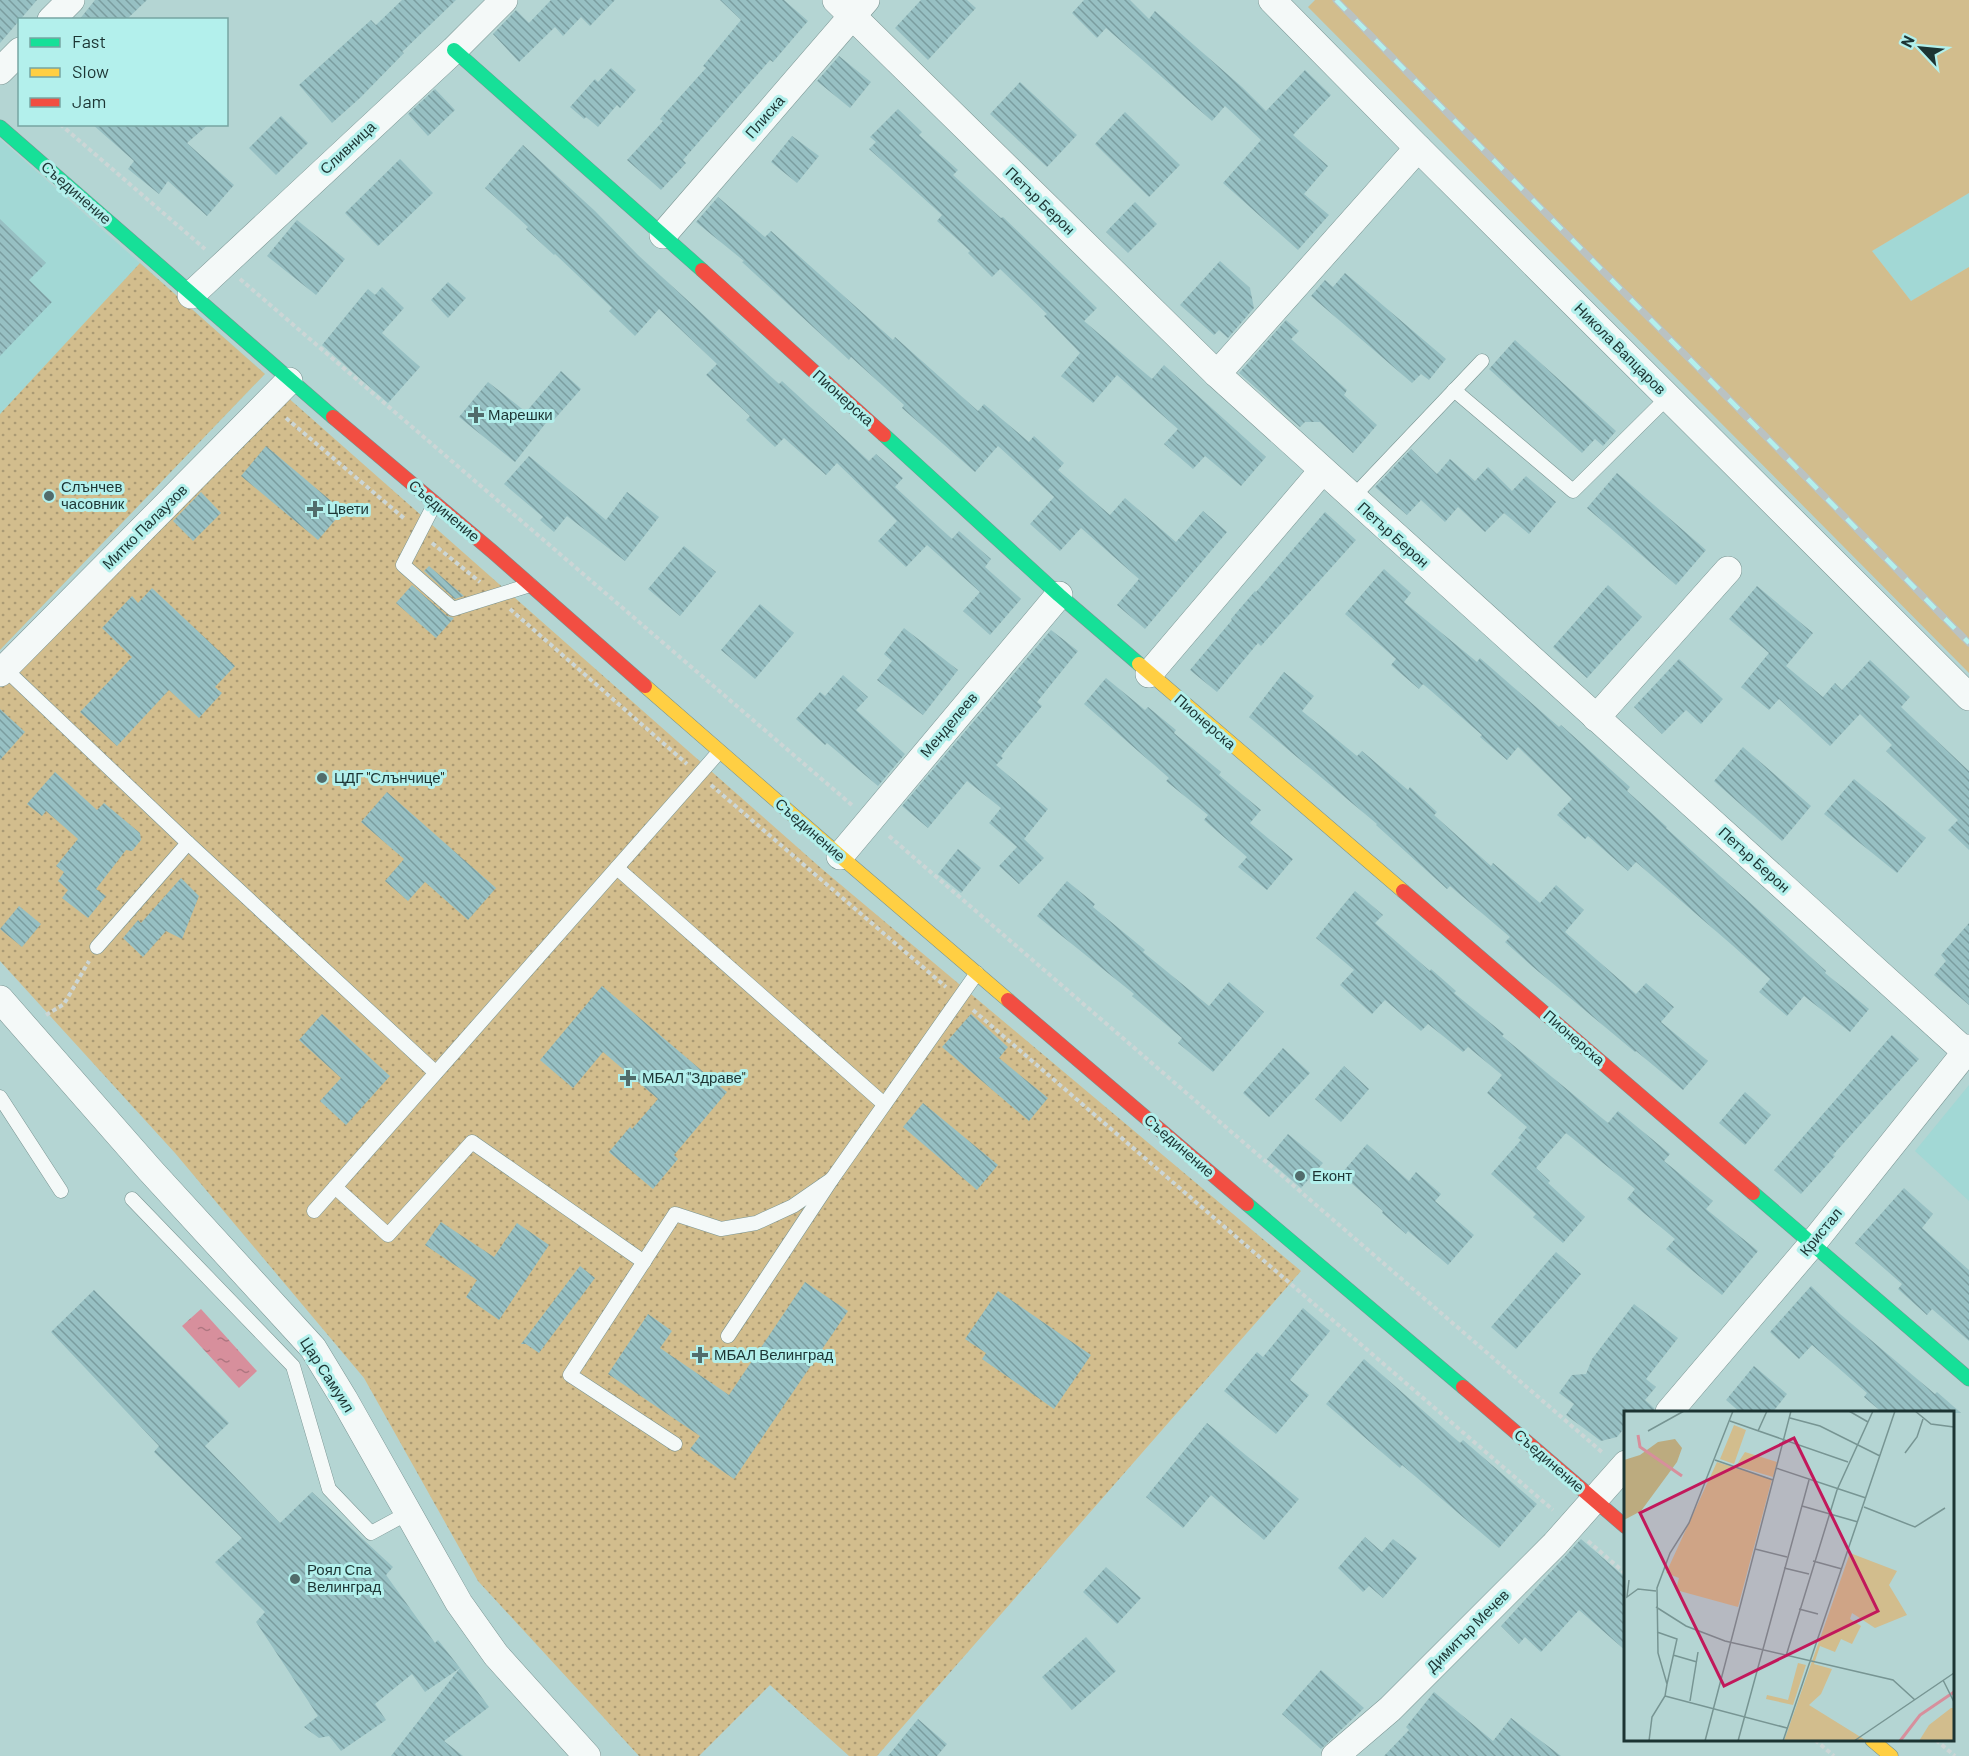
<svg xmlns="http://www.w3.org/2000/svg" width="1969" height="1756" font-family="Barlow,sans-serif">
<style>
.built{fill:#a2d8d5}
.grass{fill:#d2bd8d}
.park{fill:url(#park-dots)}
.water{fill:url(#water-ripples)}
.building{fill:url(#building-back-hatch)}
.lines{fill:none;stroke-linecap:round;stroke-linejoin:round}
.lane-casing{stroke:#799492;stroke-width:15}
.street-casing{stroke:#799492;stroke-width:28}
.fast-casing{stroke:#799492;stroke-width:15}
.slow-casing{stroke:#799492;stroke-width:15}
.jam-casing{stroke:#799492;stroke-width:15}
.path{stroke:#ccd6d6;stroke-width:4;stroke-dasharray:4.5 3;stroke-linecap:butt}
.lane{stroke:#f4f9f8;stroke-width:14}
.street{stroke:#f4f9f8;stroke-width:27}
.fast{stroke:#16e098;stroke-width:14}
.slow{stroke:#ffcf43;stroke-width:14}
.jam{stroke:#f24e42;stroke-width:14}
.rail-casing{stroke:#bac2c2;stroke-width:7}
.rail{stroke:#b3f0ec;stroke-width:4.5;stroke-dasharray:14;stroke-linecap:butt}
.poi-dot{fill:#516c6b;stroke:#b3f0ec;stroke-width:2}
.labels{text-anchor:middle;stroke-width:6;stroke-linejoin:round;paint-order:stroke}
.street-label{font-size:15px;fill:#1c3433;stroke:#b3f0ec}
.poi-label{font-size:15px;fill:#1c3433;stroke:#b3f0ec;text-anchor:start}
.inset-river{fill:none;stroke:#d78f9c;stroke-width:3}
.inset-road{fill:none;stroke:#779593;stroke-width:1.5}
.view{fill:#c2185b;fill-opacity:0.15;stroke:#c2185b;stroke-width:3}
.inset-edge{fill:none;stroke:#1c3433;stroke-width:3}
</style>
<defs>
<pattern id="park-dots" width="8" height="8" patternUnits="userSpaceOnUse" patternTransform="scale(1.5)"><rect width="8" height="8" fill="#d2bd8d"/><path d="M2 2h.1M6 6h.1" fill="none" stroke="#aa9a74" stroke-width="1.8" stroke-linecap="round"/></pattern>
<pattern id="water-ripples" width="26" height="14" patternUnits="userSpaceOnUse" patternTransform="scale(1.5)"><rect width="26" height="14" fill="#d78f9c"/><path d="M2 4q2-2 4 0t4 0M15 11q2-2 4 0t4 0" fill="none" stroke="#ae7680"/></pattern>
<pattern id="building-back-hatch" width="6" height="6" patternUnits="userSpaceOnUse" patternTransform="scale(1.5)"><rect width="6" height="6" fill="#97c0c3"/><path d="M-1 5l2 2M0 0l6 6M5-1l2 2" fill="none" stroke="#7a9d9f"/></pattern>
</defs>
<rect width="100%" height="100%" fill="#b4d5d3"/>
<g class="built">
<path d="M0,139L265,374L0,650Z"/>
<path d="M1969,193V267L1911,301L1872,251Z"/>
<path d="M1969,1085V1201L1915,1151Z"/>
</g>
<path class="grass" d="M1315,0H1969V193L1872,251L1911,301L1969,267V673L1308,7Z"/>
<g class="park">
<path d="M140,263L265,374L0,650V414Z"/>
<path d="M277,388L822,869L1301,1271L877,1756H849L770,1685L699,1756H639L478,1581L364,1378L175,1153L0,961V681Z"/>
</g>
<path class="water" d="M201,1309L257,1371L239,1388L182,1326Z"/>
<g class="building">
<path d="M0,0H37L0,43Z"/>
<path d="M95,0H147L126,20H79Z"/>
<path d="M402,0H456L402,52L404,53L360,98L332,123L299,85L371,20L376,25Z"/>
<path d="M551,0H615L590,26L581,17L563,36L555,27L519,62L493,34L516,10L529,23Z"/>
<path d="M720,0H784L808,21L773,62L770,60L683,160L686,163L661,190L627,160L663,121L660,119L706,68L703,66L741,20Z"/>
<path d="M921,0H967L976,8L928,60L895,28Z"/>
<path d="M1084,0H1130L1149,19L1155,11L1242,87L1266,111L1305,70L1331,95L1293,135L1328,166L1304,194L1329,215L1298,250L1223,183L1261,140L1225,106L1212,121L1106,28L1097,38L1072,13Z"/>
<path d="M839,56L871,82L850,108L817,81Z"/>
<path d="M611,68L636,90L620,108L617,105L598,127L586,117L584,119L570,107L595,79L598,82Z"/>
<path d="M1020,82L1077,135L1047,167L990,114Z"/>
<path d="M435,89L455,110L428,136L408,114Z"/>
<path d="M898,109L922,132L919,135L958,170L953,175L1001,218L1003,217L1097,308L1084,321L1152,379L1164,365L1266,457L1241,486L1205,456L1193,469L1164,444L1178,429L1117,375L1093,403L1061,376L1080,353L1044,316L1047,314L1000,269L992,277L968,253L970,251L937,221L942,215L869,149L876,142L870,137Z"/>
<path d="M1125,112L1180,165L1149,197L1095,144Z"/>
<path d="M281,116L308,143L276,175L249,148Z"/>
<path d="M92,124H209L187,143L234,185L207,216L168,181L159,194L128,169L134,161Z"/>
<path d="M792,136L819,156L797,183L771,162Z"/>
<path d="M523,145L595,211L638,255L779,384L782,381L869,461L876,454L903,478L895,487L952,539L959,531L991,559L985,567L1021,599L990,635L963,611L980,592L927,545L906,567L878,541L897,521L837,463L826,475L784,438L775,447L746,420L750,416L706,375L717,364L659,309L635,336L609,311L612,308L555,254L554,255L526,229L528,227L485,188Z"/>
<path d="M400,159L433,193L378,246L345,213Z"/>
<path d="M718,197L765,237L771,231L893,340L895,337L978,411L984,404L1029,442L1034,436L1064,463L1058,470L1110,515L1125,498L1176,542L1203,511L1227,532L1145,629L1117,605L1139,579L1081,528L1060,551L1030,524L1054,497L998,446L975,472L902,408L904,405L851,357L849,360L742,262L744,261L696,222Z"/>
<path d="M1135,202L1157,224L1128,253L1106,232Z"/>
<path d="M0,219L46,263L29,280L52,302L0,356Z"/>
<path d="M297,220L345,259L316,295L267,256Z"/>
<path d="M1220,261L1250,288L1254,308L1228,338L1219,330L1214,335L1180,305Z"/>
<path d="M1345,273L1446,359L1429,380L1421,374L1412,383L1311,296L1325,280L1333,287Z"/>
<path d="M448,282L466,298L448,318L431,300Z"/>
<path d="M382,287L404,308L382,333L420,367L388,403L322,345L368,289L375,295Z"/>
<path d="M1286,320L1299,331L1291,339L1347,390L1344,395L1377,425L1353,453L1320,422H1305L1300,427L1239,373Z"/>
<path d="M1515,340L1616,431L1603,446L1595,439L1582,453L1489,369Z"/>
<path d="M561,371L581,389L552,422L549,419L515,462L459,417L488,382L526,412Z"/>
<path d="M266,446L343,511L318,540L241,476Z"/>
<path d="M1411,449L1437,474L1450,459L1475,481L1488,467L1512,491L1526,476L1556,502L1529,534L1504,513L1485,532L1458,507L1445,522L1421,500L1407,515L1375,487Z"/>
<path d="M529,456L606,520L627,492L659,517L625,561L567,516L554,532L540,520L543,517L504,484Z"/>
<path d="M1617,473L1706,550L1676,585L1587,508Z"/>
<path d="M201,492L221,513L193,541L173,521Z"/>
<path d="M1325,512L1356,540L1261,646L1258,643L1217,692L1190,670L1232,620L1231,619L1255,591L1256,592Z"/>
<path d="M684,546L716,572L680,616L648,589Z"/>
<path d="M429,566L464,596L455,599L424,571Z"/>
<path d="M1384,569L1411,593L1404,602L1477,662L1480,658L1559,727L1561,725L1630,787L1627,791L1667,827L1666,828L1783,932L1826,971L1825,973L1869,1009L1850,1032L1804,996L1787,1016L1759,992L1770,979L1732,945L1636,862L1628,871L1588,836L1585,839L1557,815L1572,799L1518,747L1507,760L1480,737L1482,735L1423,684L1419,689L1391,665L1396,659L1345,614Z"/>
<path d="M412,585L447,616L454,618L436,638L396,603Z"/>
<path d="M1608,585L1642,617L1587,678L1553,647Z"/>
<path d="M1757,586L1813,633L1786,666L1823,697L1835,683L1842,690L1870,660L1910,697L1901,707L1969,771V850L1948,830L1958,820L1886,751L1892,745L1860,714L1830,746L1779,699L1769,710L1741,687L1769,653L1729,619Z"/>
<path d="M152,588L235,666L215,687L222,693L199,718L169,690L117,746L80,712L132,657L102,628L132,596L138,603Z"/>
<path d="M760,604L794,633L755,679L721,650Z"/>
<path d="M904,628L958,670L923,715L877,680L892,661L884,654Z"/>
<path d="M1051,630L1078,651L1037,702L1042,706L1001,756L1003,758L996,765L1048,809L1024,839L1044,858L1019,884L999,866L1017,847L989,823L1001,808L967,781L928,828L902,806Z"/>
<path d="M1679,659L1723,699L1701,724L1686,710L1662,734L1634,707Z"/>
<path d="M1284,672L1314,696L1302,711L1357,756L1362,751L1408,790L1410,787L1437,812L1434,815L1491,866L1493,863L1540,903L1556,885L1584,910L1565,932L1636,994L1646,983L1674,1007L1661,1022L1708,1061L1683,1090L1636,1051L1635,1052L1533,967L1505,942L1510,937L1450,886L1447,889L1376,825L1377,824L1249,717Z"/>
<path d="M843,675L868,697L856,710L905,754L878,786L827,743L825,745L796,719L820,692L825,696Z"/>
<path d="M1106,678L1145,710L1148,707L1176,730L1174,733L1221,772L1219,775L1261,810L1250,823L1293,859L1267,890L1238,867L1247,857L1204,820L1208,815L1166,781L1169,778L1084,704Z"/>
<path d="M0,709L25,732L0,760Z"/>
<path d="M1743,747L1811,806L1782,841L1714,781Z"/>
<path d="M55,772L97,810L104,803L140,833L141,840L132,851L126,850L96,889L106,896L88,918L62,898L68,890L58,881L64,872L56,866L78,839L46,811L42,816L27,804Z"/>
<path d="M1854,779L1926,838L1897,873L1824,814Z"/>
<path d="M387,792L496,888L468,920L425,882L408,901L385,881L404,859L361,822Z"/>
<path d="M958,849L981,868L961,893L938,874Z"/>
<path d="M181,878L199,896L182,939L166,931L143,957L123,938L138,920L141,923Z"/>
<path d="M1067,881L1095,904L1093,907L1145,950L1143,952L1209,1006L1229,982L1264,1012L1213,1072L1178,1043L1182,1038L1132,996L1134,994L1037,916Z"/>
<path d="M1355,891L1383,915L1375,923L1430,971L1431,969L1456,991L1454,993L1504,1034L1502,1036L1608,1123L1618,1111L1670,1154L1664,1161L1713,1201L1706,1209L1758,1251L1722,1295L1666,1249L1675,1239L1627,1199L1635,1189L1566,1133L1536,1168L1550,1181L1548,1183L1585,1217L1563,1243L1533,1217L1536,1214L1491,1174L1521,1140L1518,1138L1527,1127L1487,1093L1502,1075L1468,1047L1463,1052L1428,1024L1421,1031L1385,1000L1372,1014L1340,985L1354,970L1316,938Z"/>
<path d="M19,906L41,924L22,947L0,929Z"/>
<path d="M1969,923V1005L1934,975L1946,961L1941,955Z"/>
<path d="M602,986L727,1092L674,1155L678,1159L653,1189L609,1152L630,1127L632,1129L658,1099L603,1052L573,1088L540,1060Z"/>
<path d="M322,1014L390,1076L346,1125L320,1101L341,1078L299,1040Z"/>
<path d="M971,1014L1008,1047L999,1058L1048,1098L1029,1121L942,1047Z"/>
<path d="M1892,1035L1919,1059L1833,1155L1835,1156L1801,1194L1774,1170Z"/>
<path d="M1283,1048L1310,1073L1269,1117L1243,1093Z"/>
<path d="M1344,1066L1369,1089L1341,1122L1315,1099Z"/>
<path d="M1745,1092L1771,1115L1745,1145L1719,1123Z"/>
<path d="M923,1103L998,1165L977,1190L903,1127Z"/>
<path d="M1288,1134L1323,1163L1301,1188L1267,1159Z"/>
<path d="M1367,1144L1409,1181L1416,1172L1441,1194L1435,1201L1474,1235L1448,1265L1408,1231L1406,1234L1382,1213L1383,1211L1341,1174Z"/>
<path d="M1904,1188L1933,1214L1922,1228L1969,1270V1341L1932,1309L1927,1315L1898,1289L1902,1284L1855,1243Z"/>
<path d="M441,1222L494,1257L517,1223L549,1245L499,1320L466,1297L477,1280L425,1245Z"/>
<path d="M1556,1252L1581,1274L1516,1349L1491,1327Z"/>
<path d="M580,1266L595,1278L539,1353L526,1344H521Z"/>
<path d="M805,1282L848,1311L734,1479L690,1449L700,1436L608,1374L648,1314L672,1331L660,1348L729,1395Z"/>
<path d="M1811,1286L1840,1314L1935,1394L1937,1392L1961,1413H1883L1864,1397L1867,1393L1812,1345L1799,1359L1770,1332Z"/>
<path d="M94,1290L229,1423L205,1446L280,1523L312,1492L393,1567L386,1575L435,1643L438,1640L460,1668L425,1692L412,1674L375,1704L386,1720L341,1751L329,1736L319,1738L304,1727L318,1716L256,1622L265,1612L215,1562L242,1538L154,1452L159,1446L51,1332Z"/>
<path d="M998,1291L1091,1355L1054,1409L982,1359L986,1353L965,1339Z"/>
<path d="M1634,1304L1678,1338L1646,1379L1656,1387L1645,1400L1654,1408V1413H1626V1426L1617,1437L1601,1441L1566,1415L1574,1404L1559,1393L1572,1375L1586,1374L1592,1359Z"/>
<path d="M1303,1308L1330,1331L1290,1380L1309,1395L1276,1434L1224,1391L1257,1352L1263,1357Z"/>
<path d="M1364,1359L1460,1443L1463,1440L1537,1504L1499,1548L1402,1465L1400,1468L1326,1404Z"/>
<path d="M1754,1366L1787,1394L1772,1413H1741L1726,1400Z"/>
<path d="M1207,1423L1299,1499L1264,1540L1211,1495L1183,1528L1146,1497Z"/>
<path d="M1365,1537L1382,1552L1393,1539L1417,1558L1383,1598L1369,1586L1363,1592L1338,1568Z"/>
<path d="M1581,1539L1626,1578V1651L1579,1610L1541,1652L1525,1637L1519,1644L1501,1626Z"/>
<path d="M1106,1567L1141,1598L1117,1624L1083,1592Z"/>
<path d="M1086,1637L1116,1671L1072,1710L1042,1677Z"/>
<path d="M460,1668L489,1707L444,1741L463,1756H391Z"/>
<path d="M1321,1670L1364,1708L1321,1749L1282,1714Z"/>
<path d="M1434,1692L1493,1741L1511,1718L1561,1756H1384L1409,1730L1406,1727Z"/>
<path d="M918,1719L947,1744L937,1756H888Z"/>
</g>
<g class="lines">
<g class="lane-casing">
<g id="lane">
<path d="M1454,390L1573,491L1668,397"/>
<path d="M1352,498L1482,361"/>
<path d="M435,503L403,565L453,609L530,585"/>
<path d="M4,668L188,843L435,1072"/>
<path d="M617,868L884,1104"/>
<path d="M97,947L188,843"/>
<path d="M0,1097L61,1191"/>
<path d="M335,1187L388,1235L472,1142L644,1262"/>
<path d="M132,1199L293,1366L329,1489L371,1533L408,1513"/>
<path d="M314,1211L719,752"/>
<path d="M728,1336L832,1179L977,973"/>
<path d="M675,1444L570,1375L675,1214L721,1229L756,1223L793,1206L832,1179"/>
</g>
</g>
<g class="street-casing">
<g id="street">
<path d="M836,0L1217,374L1966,1052"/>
<path d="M1272,0L1418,148L1969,697"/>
<path d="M51,20L71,0"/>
<path d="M0,71L20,51"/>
<path d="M663,235L866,0"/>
<path d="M191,295L454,50L504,0"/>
<path d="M1217,374L1418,148"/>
<path d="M0,673L289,381"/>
<path d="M1149,674L1322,471"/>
<path d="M1596,718L1728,570"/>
<path d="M840,856L1059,595"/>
<path d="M0,999L150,1170L313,1348L344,1399L459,1603L496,1655L587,1756"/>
<path d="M1669,1412L1813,1243L1969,1048"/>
<path d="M1335,1756L1390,1709L1555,1544L1626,1464"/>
</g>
</g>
<g class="fast-casing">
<g id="fast">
<path d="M454,50L702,270"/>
<path d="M0,127L333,417"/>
<path d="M884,435L1059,595L1139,664"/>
<path d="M1753,1193L1969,1379"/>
<path d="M1247,1204L1463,1387"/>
</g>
</g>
<g class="slow-casing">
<g id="slow">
<path d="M1139,664L1403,891"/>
<path d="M645,686L840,856L1008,1000"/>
<path d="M1872,1740L1891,1756"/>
</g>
</g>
<g class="jam-casing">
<g id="jam">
<path d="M702,270L884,435"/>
<path d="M333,417L493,552L645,686"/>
<path d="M1403,891L1753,1193"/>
<path d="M1008,1000L1247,1204"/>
<path d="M1463,1387L1626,1527"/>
</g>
</g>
<g class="path">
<path d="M60,124L205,249"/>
<path d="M240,279L853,806"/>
<path d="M286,418L406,520"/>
<path d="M432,543L480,582"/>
<path d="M510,609L687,764"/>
<path d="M711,785L946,987"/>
<path d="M889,836L1603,1453"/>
<path d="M973,1010L1553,1510"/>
<path d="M46,1015L64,1004L89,961"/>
<path d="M1588,1541L1626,1574"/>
<path d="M1815,1740L1834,1756"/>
<path d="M1936,1740L1955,1756"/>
</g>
<use href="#lane" class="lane"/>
<use href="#street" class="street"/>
<use href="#fast" class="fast"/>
<use href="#slow" class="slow"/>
<use href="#jam" class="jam"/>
<g class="rail-casing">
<path id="rail" d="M1336,0L1969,643"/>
</g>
<use href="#rail" class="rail"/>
</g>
<g class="poi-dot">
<path d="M473 406h6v6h6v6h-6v6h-6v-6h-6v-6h6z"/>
<circle cx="49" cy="496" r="6"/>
<path d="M312 500h6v6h6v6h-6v6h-6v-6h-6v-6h6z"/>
<circle cx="322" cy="778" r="6"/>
<path d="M625 1069h6v6h6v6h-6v6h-6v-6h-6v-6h6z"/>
<circle cx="1300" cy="1176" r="6"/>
<path d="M697 1346h6v6h6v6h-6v6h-6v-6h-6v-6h6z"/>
<circle cx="295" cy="1579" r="6"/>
</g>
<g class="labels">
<g class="street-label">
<text transform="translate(765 117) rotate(-49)" y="5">Плиска</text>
<text transform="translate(348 148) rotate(-43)" y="5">Сливница</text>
<text transform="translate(76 193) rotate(41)" y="5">Съединение</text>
<text transform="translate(1040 201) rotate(44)" y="5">Петър Берон</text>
<text transform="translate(1620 349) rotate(45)" y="5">Никола Вапцаров</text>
<text transform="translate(843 398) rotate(42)" y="5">Пионерска</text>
<text transform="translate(444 511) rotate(40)" y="5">Съединение</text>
<text transform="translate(145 527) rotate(-45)" y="5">Митко Палаузов</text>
<text transform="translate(1393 535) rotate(42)" y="5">Петър Берон</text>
<text transform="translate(1205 722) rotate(41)" y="5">Пионерска</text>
<text transform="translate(949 725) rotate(-50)" y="5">Менделеев</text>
<text transform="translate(810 830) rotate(41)" y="5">Съединение</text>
<text transform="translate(1754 860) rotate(42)" y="5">Петър Берон</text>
<text transform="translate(1574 1038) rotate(41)" y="5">Пионерска</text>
<text transform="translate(1179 1146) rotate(41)" y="5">Съединение</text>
<text transform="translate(1821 1232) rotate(-51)" y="5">Кристал</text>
<text transform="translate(327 1375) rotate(57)" y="5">Цар Самуил</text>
<text transform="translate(1549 1461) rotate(41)" y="5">Съединение</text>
<text transform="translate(1468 1631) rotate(-45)" y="5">Димитър Мечев</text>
</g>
<g class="poi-label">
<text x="488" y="420">Марешки</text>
<text x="61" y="492">Слънчев<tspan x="61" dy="17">часовник</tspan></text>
<text x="327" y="514">Цвети</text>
<text x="334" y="783">ЦДГ "Слънчице"</text>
<text x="642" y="1083">МБАЛ "Здраве"</text>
<text x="1312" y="1181">Еконт</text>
<text x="714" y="1360">МБАЛ Велинград</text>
<text x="307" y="1575">Роял Спа<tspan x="307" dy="17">Велинград</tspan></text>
</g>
</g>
<g transform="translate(1624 1411)">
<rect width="330" height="330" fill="#b4d5d3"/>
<path d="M110,14L122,19L110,53L96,48ZM226,142L273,160L265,174L283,204L251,217L228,202L226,208L237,215L228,233L217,228L211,241L196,235L190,253L208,258L197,283L185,294L243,330H160ZM174,252L182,254L169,294L142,288L143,284L164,289ZM327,297H330V330H295L305,314Z" fill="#d2bd8d"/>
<path d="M51,28L58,37L53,51L17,100L0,109V49L16,44L34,31Z" fill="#bcab7f"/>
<path d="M121,41L153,51L149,66L112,55ZM93,51L148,68L114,196L52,179L55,167L42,162Z" fill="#d2bd8d"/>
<path class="inset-river" d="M14,24L16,36L58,65M276,330L296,304L330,281"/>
<path class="inset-road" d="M225,0L244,11M291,0L307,13L330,16M166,7L196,15L256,45M106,10L224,51M24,20L60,0M134,20L143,0M281,42L293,26L299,8M91,49L149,69M152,57L242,87M178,95L234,111M240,96L291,116L321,97M131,138L163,146M189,150L218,158M160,157L185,163M5,169L3,186L14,178L32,180M32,196L62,215L101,230L269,269L291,289M175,198L194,203M33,221L53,228L43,273M49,244L73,251M162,245L213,79L249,0M319,269L330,291M41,285L163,317M66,290L74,241M25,330L28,306L41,285L43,273L34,242L33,177L46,142L65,112L109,0M81,330L167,0M114,330L185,69M159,330L271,0M230,330L330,262"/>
<path class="view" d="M170,27L254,200L100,275L16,102Z"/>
<rect width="330" height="330" class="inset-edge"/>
</g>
<rect x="18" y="18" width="210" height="108" fill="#b3f0ec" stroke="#77a5a2" stroke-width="1.5"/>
<rect x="30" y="38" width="30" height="9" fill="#16e098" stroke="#77a5a2" stroke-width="1.5"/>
<text x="72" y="48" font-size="18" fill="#1c3433">Fast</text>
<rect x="30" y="68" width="30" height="9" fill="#ffcf43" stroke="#77a5a2" stroke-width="1.5"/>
<text x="72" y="78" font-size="18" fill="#1c3433">Slow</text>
<rect x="30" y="98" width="30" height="9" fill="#f24e42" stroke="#77a5a2" stroke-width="1.5"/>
<text x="72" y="108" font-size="18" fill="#1c3433">Jam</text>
<g transform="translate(1921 48) rotate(296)" stroke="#b3f0ec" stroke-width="4.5" paint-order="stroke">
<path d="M0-4.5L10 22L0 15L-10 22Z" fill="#1c3433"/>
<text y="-9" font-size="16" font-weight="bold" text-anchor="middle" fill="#1c3433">N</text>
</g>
</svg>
